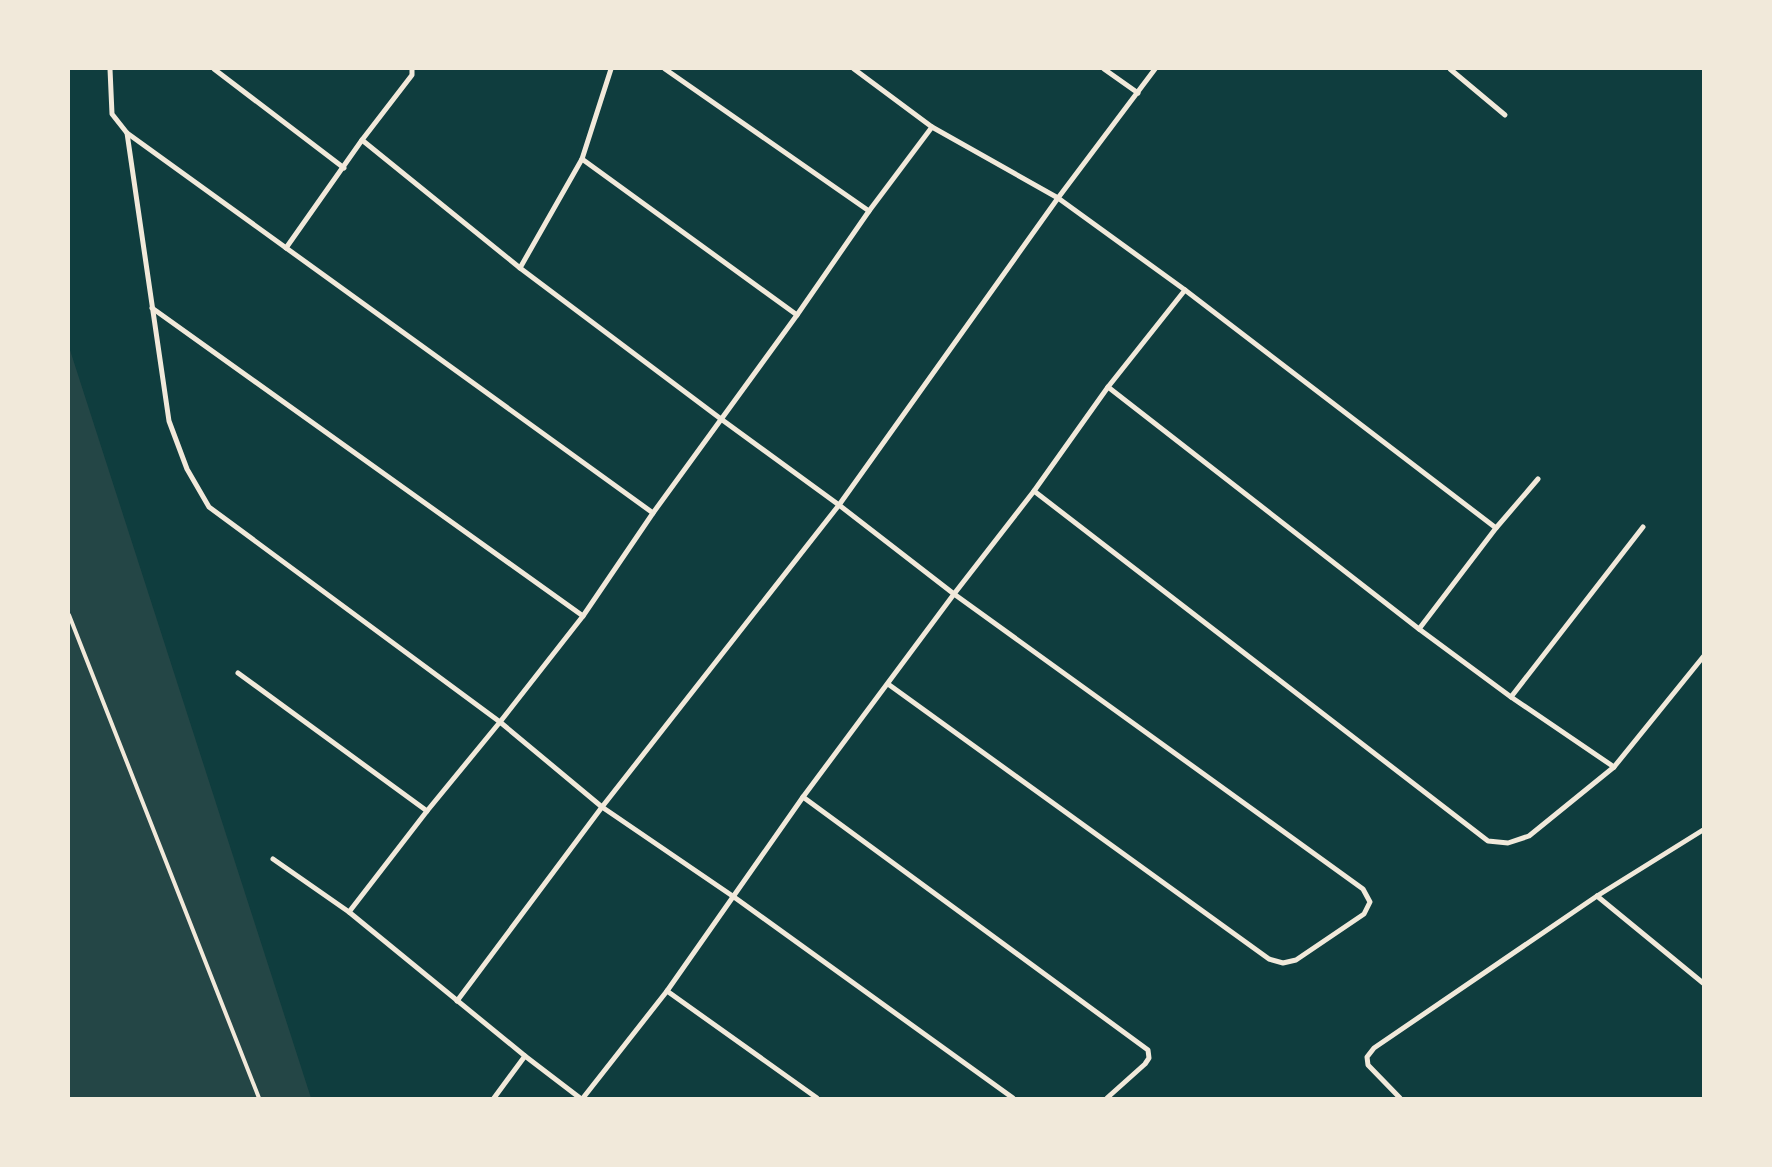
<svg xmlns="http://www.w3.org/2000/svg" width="1772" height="1167" font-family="Commissioner,sans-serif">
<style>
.green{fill:#244646}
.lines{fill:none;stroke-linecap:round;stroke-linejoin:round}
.service{stroke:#f1e9da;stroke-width:4}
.minor{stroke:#f1e9da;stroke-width:5}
</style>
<rect width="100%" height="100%" fill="#0f3d3e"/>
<path class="green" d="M69,347L311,1098H69Z"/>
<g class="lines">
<path class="service" d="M69,615L259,1098"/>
<g class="minor">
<path d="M110,69L112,114L127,133L653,513"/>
<path d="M214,69L344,168"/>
<path d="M665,69L869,211"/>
<path d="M854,69L932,127L1058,198L1185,290L1496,528"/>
<path d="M1104,69L1138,93"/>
<path d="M1450,69L1505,115"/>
<path d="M127,133L169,421L187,469L209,507L500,722L602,807L734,897L1013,1098"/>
<path d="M362,140L520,268L721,419L839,505L954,594L1363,889L1370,902L1364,914L1296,960L1283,963L1269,959L888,684"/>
<path d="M582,159L797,315"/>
<path d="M286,248L362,140L412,75V69"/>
<path d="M520,268L582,159L611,69"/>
<path d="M152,308L583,616"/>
<path d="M1108,387L1419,629L1511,697L1614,767"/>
<path d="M1034,491L1488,841L1508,843L1529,836L1614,767L1703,657"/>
<path d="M1419,629L1496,528L1538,479"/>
<path d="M238,673L427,811"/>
<path d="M1511,697L1643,527"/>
<path d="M803,797L1148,1050L1149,1058L1145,1064L1107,1098"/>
<path d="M273,859L349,912L525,1056L580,1098"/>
<path d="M1597,896L1703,983"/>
<path d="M349,912L427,811L500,722L583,616L653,513L797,315L869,211L932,127"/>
<path d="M667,991L817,1098"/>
<path d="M457,1001L602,807L839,505L1058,198L1155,69"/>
<path d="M494,1098L525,1056"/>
<path d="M583,1098L667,991L803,797L954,594L1034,491L1108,387L1185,290"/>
<path d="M1400,1098L1368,1065L1367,1057L1374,1048L1597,896L1703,830"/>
</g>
</g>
<rect width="1772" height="1167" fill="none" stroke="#f1e9da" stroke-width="140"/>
</svg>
